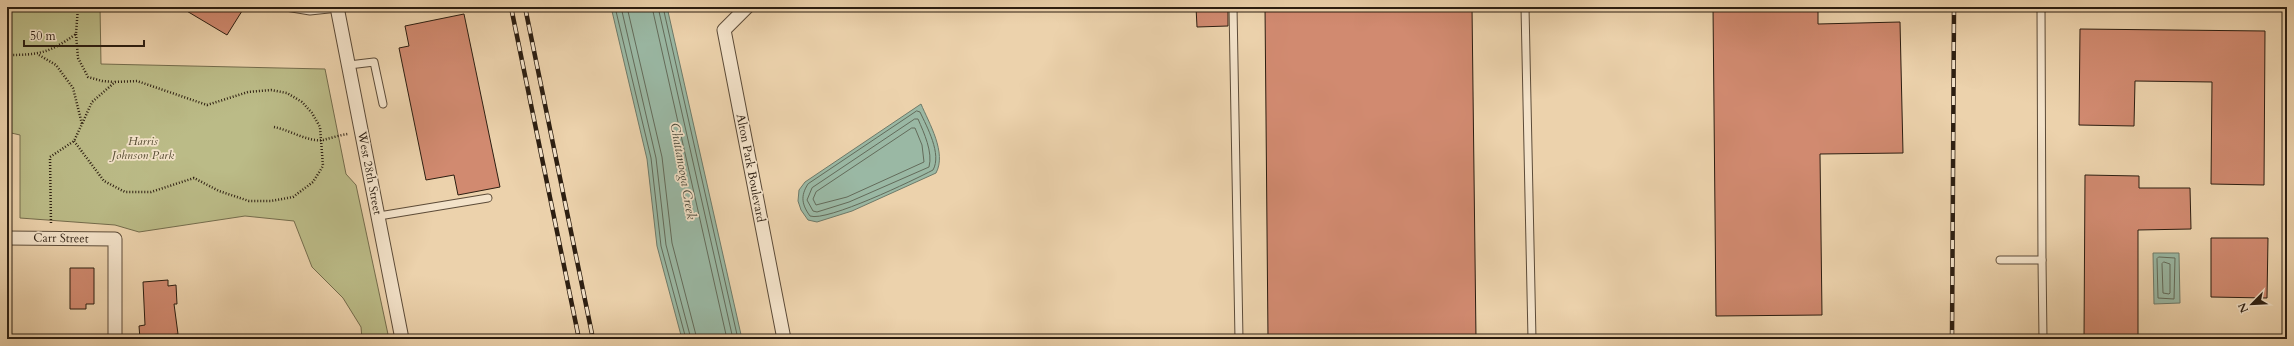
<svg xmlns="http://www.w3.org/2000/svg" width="2294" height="346" font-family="Cardo,serif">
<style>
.green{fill:#bbbb87;stroke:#746c4c}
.water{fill:#9ab8a4;stroke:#6e7a69}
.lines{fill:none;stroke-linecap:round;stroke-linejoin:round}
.shore{stroke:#636b5a;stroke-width:1}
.building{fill:#d18a70;stroke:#2c1e11}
.lane-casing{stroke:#5c4b38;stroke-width:9}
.street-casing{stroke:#5c4b38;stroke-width:15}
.path{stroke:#2c1e11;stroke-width:2.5;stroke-dasharray:1 2;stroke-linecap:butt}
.lane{stroke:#f3e2c9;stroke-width:7}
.street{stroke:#f3e2c9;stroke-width:13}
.rail-casing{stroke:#2c1e11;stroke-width:4.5}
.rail{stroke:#f3e2c9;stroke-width:3;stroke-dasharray:9;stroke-linecap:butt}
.labels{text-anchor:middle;stroke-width:3.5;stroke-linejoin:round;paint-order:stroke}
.park-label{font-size:12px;font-style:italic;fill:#574d34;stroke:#f3e2c9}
.street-label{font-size:12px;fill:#2c1e11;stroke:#f3e2c9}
.water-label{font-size:13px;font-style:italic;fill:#4d4c3d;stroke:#f3e2c9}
</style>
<rect width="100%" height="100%" fill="#ecd2ac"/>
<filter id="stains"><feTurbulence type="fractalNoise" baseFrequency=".005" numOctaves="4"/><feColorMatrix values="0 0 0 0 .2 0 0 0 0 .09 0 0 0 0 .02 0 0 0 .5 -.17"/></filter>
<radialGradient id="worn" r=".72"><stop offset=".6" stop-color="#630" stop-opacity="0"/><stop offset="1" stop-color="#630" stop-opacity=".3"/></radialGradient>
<path class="green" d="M7,7H100L101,64L325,69L346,174L356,185L389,339H362L361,327L343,298L312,267L294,221L245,216L139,232L115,225L20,218V135L7,132Z"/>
<g class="water">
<path d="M611,7H667L742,339H682L657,246L647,159Z"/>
<path d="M921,104C929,123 947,153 936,173L852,211L817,222L808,220L801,210L798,201L799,190L805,182Z"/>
<path d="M2153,253H2179L2180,303L2154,304Z"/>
</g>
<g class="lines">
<g class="shore">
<path d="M615,7L651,158L661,246L686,339"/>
<path d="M621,7L656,158L666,245L691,339"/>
<path d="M627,7L662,157L672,243L697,339"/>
<path d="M652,7L727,339"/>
<path d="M658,7L733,339"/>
<path d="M663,7L738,339"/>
<path d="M917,111L920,112C927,127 942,154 933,170C914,180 827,222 810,216C802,205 800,196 808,184Z"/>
<path d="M915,119H918C924,133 933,152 929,167L849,202L817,212L813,211L807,200L812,188Z"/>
<path d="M912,128H915L922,145L924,162L847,197L816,205L813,199L816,192Z"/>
<path d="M2159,257L2175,258L2174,299L2158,298L2157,259Z"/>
<path d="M2164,262L2170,264V293L2169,294L2163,293L2162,264Z"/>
</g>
</g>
<g class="building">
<path d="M180,7H235L242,11L227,35Z"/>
<path d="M1196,7H1228V26L1197,27Z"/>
<path d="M1265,7H1472L1476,339H1268Z"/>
<path d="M1713,7H1818V24L1900,22L1903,153L1820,154L1822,315L1716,316Z"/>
<path d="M464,14L500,187L458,195L454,175L426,180L399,48L409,46L405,26Z"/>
<path d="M2080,29L2265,31L2264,185L2211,184L2212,82L2135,81L2134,126L2079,125Z"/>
<path d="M2085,175L2139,176V188H2190L2191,229L2138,230V339H2084Z"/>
<path d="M2211,238H2268L2267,298L2211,297Z"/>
<path d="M70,268H94V304H86V309H70Z"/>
<path d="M168,280V286L176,285L177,304H174L178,334L170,335V339H140L139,326L145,325L143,282Z"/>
</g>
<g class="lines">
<g class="lane-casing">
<g id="lane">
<path d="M286,7L310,11L338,8"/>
<path d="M1233,7L1239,339"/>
<path d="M1525,7L1532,339"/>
<path d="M349,65L374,62L383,104"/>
<path d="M379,216L488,198"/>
<path d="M2000,260H2042L2041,7"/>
<path d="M2042,260L2043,339"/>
</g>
</g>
<g class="street-casing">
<g id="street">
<path d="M337,7L402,339"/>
<path d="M747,7L724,30L784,339"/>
<path d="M7,238L115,239V339"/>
</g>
</g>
<g class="path">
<path d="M76,34L78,58L88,77L102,81L114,82"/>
<path d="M7,55C40,55 49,53 76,34L78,7"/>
<path d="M39,55L56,65L73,88L82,124L74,141L50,157L51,225"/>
<path d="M274,127C290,130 307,142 323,140C331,138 340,135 348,134"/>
<path d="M74,141L104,181L125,192H151L194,178L219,191L249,201H271L293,197L313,182L323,166L320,127L312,113L302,102L287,93L271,90L248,92L207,105L137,81L115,82L92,102L82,124"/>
</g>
<use href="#lane" class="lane"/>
<use href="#street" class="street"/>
<g class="rail-casing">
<g id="rail">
<path d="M511,7L579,339"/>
<path d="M525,7L593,339"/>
<path d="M1952,339L1954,7"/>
</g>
</g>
<use href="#rail" class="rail"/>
</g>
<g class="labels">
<g class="park-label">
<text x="143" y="145">Harris<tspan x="143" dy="14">Johnson Park</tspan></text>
</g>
<g class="street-label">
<text transform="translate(751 168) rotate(79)" y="4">Alton Park Boulevard</text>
<text transform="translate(370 173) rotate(79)" y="4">West 28th Street</text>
<text transform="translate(61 238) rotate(1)" y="4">Carr Street</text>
</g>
<g class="water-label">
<text transform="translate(684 171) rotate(80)" y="5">Chattanooga Creek</text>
</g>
</g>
<rect width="2294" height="346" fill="none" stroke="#ecd2ac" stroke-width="24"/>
<rect x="8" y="8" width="2278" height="330" fill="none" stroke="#2c1e11" stroke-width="2"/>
<rect x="12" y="12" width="2270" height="322" fill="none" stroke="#2c1e11"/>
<g transform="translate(2252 304) rotate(246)" stroke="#f3e2c9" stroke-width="3" paint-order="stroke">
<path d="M0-3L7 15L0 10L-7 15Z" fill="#2c1e11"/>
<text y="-6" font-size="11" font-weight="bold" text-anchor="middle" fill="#2c1e11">N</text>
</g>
<path d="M24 40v6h120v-6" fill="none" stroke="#2c1e11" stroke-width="2"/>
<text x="30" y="40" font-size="12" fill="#2c1e11" stroke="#f3e2c9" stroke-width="3" paint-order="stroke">50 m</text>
<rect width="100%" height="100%" filter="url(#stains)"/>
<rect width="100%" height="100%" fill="url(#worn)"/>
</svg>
